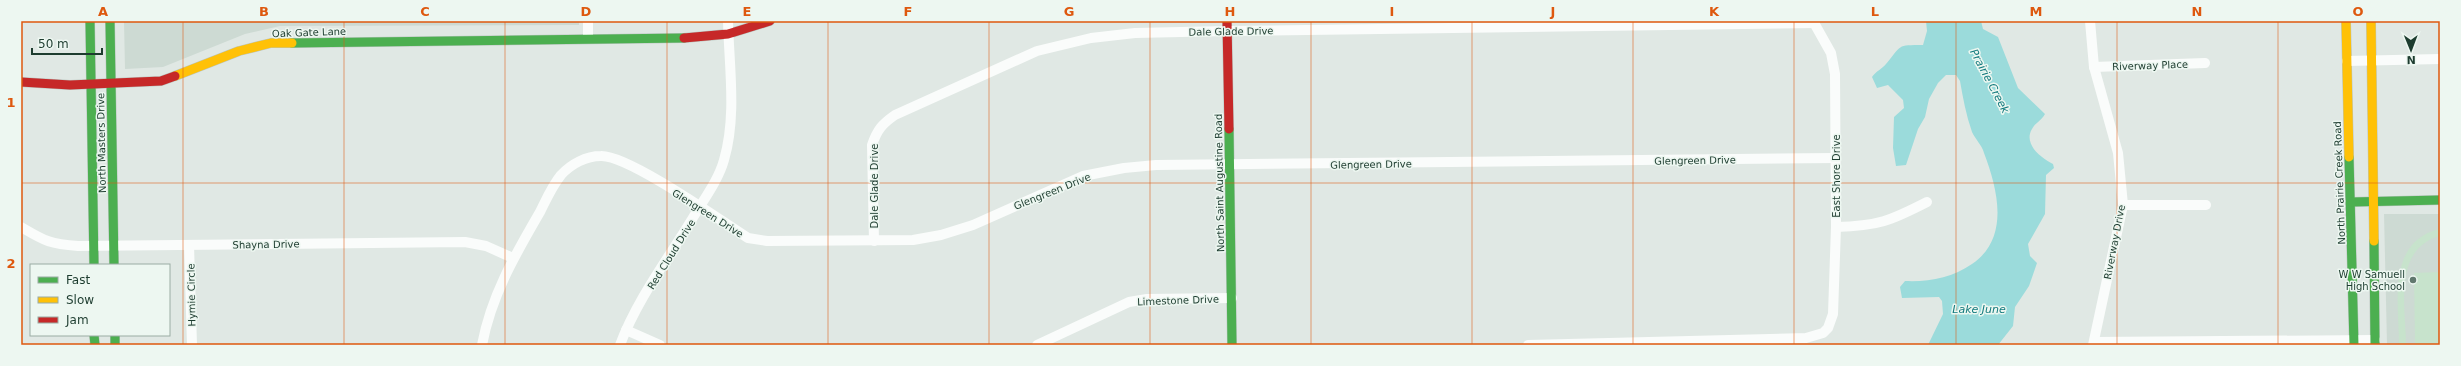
<svg xmlns="http://www.w3.org/2000/svg" width="2461" height="366" font-family="'DejaVu Sans',sans-serif">
<style>
.built{fill:#cddad3}
.green{fill:#c7e3cc}
.water{fill:#9bdbdb}
.lines{fill:none;stroke-linecap:round;stroke-linejoin:round}
.fast-casing{stroke:#b9c5bf;stroke-width:10}
.slow-casing{stroke:#b9c5bf;stroke-width:10}
.jam-casing{stroke:#b9c5bf;stroke-width:10}
.street{stroke:#fafcfb;stroke-width:10}
.fast{stroke:#4caf50;stroke-width:9}
.slow{stroke:#ffc107;stroke-width:9}
.jam{stroke:#c62828;stroke-width:9}
.grid{fill:none;stroke:#de580e;stroke-width:1;stroke-opacity:0.55}
.poi-dot{fill:#61786e;stroke:#edf7f1;stroke-width:1.5}
.labels{text-anchor:middle;stroke-width:3;stroke-linejoin:round;paint-order:stroke}
.street-label{font-size:10px;fill:#1d3c2f;stroke:#edf7f1}
.poi-label{font-size:10px;fill:#1d3c2f;stroke:#edf7f1;text-anchor:end}
.water-label{font-size:11px;font-style:italic;fill:#117a7d;stroke:#edf7f1}
.neatline{fill:none;stroke:#de580e;stroke-width:1.5}
.grid-label{font-size:13px;text-anchor:middle;font-weight:bold;fill:#de580e}
</style>
<rect width="100%" height="100%" fill="#e0e8e4"/>
<g class="built">
<path d="M124,21H579V25L280,26L245,34L163,67L125,69Z"/>
<path d="M2384,214H2440V345H2387Z"/>
</g>
<g class="green">
<path d="M2440,229V236C2392,249 2406,308 2406,345H2399C2399,304 2386,241 2440,229Z"/>
<path d="M2440,272V345H2415L2414,273Z"/>
</g>
<path class="water" d="M1926,21H1981L1983,29L1998,37L2018,88L2045,114C2041,121 2035,123 2032,129C2023,144 2041,158 2053,164L2054,168L2046,175L2045,214L2028,244L2030,256L2037,263L2029,286L2015,307L2013,326L1998,345H1928L1943,314L1942,301L1939,297L1902,298L1900,287L1905,281C1929,282 1952,278 1972,264C2010,238 1998,190 1984,153C1982,145 1975,139 1972,132C1966,115 1963,98 1960,81L1956,75H1946L1938,83L1929,99L1925,117L1918,129L1906,165L1896,166L1893,148L1894,117L1904,108L1903,100L1888,85L1877,88L1872,77C1876,71 1882,69 1886,64C1902,45 1896,45 1923,45L1927,31Z"/>
<g class="lines">
<g class="fast-casing">
<g id="fast">
<path d="M90,21L94,265"/>
<path d="M110,21L114,265"/>
<path d="M292,43L684,38"/>
<path d="M1229,129L1232,345"/>
<path d="M2349,157L2354,345"/>
<path d="M2352,202L2440,200"/>
<path d="M2374,241L2375,345"/>
<path d="M94,335L95,345"/>
<path d="M115,335V345"/>
</g>
</g>
<g class="slow-casing">
<g id="slow">
<path d="M2346,21L2349,157"/>
<path d="M2371,21L2374,241"/>
<path d="M175,76L239,51L271,43H292"/>
</g>
</g>
<g class="jam-casing">
<g id="jam">
<path d="M1227,21L1229,129"/>
<path d="M684,38L728,34L770,21"/>
<path d="M21,82L70,85L161,81L175,76"/>
</g>
</g>
<g class="street">
<path d="M588,21V38"/>
<path d="M2090,21L2094,67L2118,153L2123,205L2093,345"/>
<path d="M2347,61L2440,59"/>
<path d="M2094,67L2205,63"/>
<path d="M2123,205H2206"/>
<path d="M21,227C45,241 49,244 78,246L465,242L486,246L513,258"/>
<path d="M1836,227C1878,226 1890,221 1927,202"/>
<path d="M874,241L872,145C877,130 882,124 895,115L1037,51L1091,38L1135,33L1227,31L1815,23"/>
<path d="M189,245L192,345"/>
<path d="M626,330L660,345"/>
<path d="M2094,342L2375,340"/>
<path d="M482,345C491,296 515,255 540,212C546,200 552,186 561,175C571,164 586,156 601,156C628,155 720,220 748,238L767,241L913,240L941,235L973,225L1083,176L1124,168L1156,165L1836,158"/>
<path d="M620,345C638,297 671,255 697,211C707,195 719,178 724,160C737,116 729,66 728,21"/>
<path d="M1037,345L1129,302L1147,299L1232,298"/>
<path d="M1528,345L1806,338L1823,333L1828,328L1833,314L1836,227L1835,74L1831,53L1813,21"/>
</g>
<use href="#fast" class="fast"/>
<use href="#slow" class="slow"/>
<use href="#jam" class="jam"/>
</g>
<path class="grid" d="M183,21V345M344,21V345M505,21V345M667,21V345M828,21V345M989,21V345M1150,21V345M1311,21V345M1472,21V345M1633,21V345M1794,21V345M1956,21V345M2117,21V345M2278,21V345M21,183H2440"/>
<circle class="poi-dot" cx="2413" cy="280" r="4"/>
<g class="labels">
<g class="street-label">
<text transform="translate(1231 31) rotate(-1)" y="4">Dale Glade Drive</text>
<text transform="translate(309 32) rotate(-2)" y="4">Oak Gate Lane</text>
<text transform="translate(2150 65) rotate(-2)" y="4">Riverway Place</text>
<text transform="translate(101 143) rotate(-91)" y="4">North Masters Drive</text>
<text transform="translate(1695 160) rotate(-1)" y="4">Glengreen Drive</text>
<text transform="translate(1371 164) rotate(-1)" y="4">Glengreen Drive</text>
<text transform="translate(1836 176) rotate(-90)" y="4">East Shore Drive</text>
<text transform="translate(1219 183) rotate(-91)" y="4">North Saint Augustine Road</text>
<text transform="translate(2339 183) rotate(-92)" y="4">North Prairie Creek Road</text>
<text transform="translate(874 186) rotate(-90)" y="4">Dale Glade Drive</text>
<text transform="translate(1052 191) rotate(-22)" y="4">Glengreen Drive</text>
<text transform="translate(708 213) rotate(32)" y="4">Glengreen Drive</text>
<text transform="translate(2114 242) rotate(-79)" y="4">Riverway Drive</text>
<text transform="translate(266 244) rotate(-1)" y="4">Shayna Drive</text>
<text transform="translate(671 254) rotate(-58)" y="4">Red Cloud Drive</text>
<text transform="translate(191 295) rotate(-91)" y="4">Hymie Circle</text>
<text transform="translate(1178 300) rotate(-2)" y="4">Limestone Drive</text>
</g>
<g class="poi-label">
<text x="2405" y="278">W W Samuell<tspan x="2405" dy="12">High School</tspan></text>
</g>
<g class="water-label">
<text transform="translate(1990 81) rotate(62)" y="4">Prairie Creek</text>
<text x="1979" y="313">Lake June</text>
</g>
</g>
<rect width="2461" height="366" fill="none" stroke="#edf7f1" stroke-width="44"/>
<rect x="30" y="264" width="140" height="72" fill="#edf7f1" stroke="#9aaca3"/>
<rect x="38" y="277" width="20" height="6" fill="#4caf50" stroke="#9aaca3"/>
<text x="66" y="284" font-size="12" fill="#1d3c2f">Fast</text>
<rect x="38" y="297" width="20" height="6" fill="#ffc107" stroke="#9aaca3"/>
<text x="66" y="304" font-size="12" fill="#1d3c2f">Slow</text>
<rect x="38" y="317" width="20" height="6" fill="#c62828" stroke="#9aaca3"/>
<text x="66" y="324" font-size="12" fill="#1d3c2f">Jam</text>
<g transform="translate(2411 50) rotate(179)" stroke="#edf7f1" stroke-width="3" paint-order="stroke">
<path d="M0-3L7 15L0 10L-7 15Z" fill="#1d3c2f"/>
<text y="-6" font-size="11" font-weight="bold" text-anchor="middle" fill="#1d3c2f">N</text>
</g>
<path d="M32 48v6h70v-6" fill="none" stroke="#1d3c2f" stroke-width="2"/>
<text x="38" y="48" font-size="12" fill="#1d3c2f" stroke="#edf7f1" stroke-width="3" paint-order="stroke">50 m</text>
<rect x="22" y="22" width="2417" height="322" class="neatline"/>
<g class="grid-label">
<text x="103" y="16">A</text>
<text x="264" y="16">B</text>
<text x="425" y="16">C</text>
<text x="586" y="16">D</text>
<text x="747" y="16">E</text>
<text x="908" y="16">F</text>
<text x="1069" y="16">G</text>
<text x="1230" y="16">H</text>
<text x="1392" y="16">I</text>
<text x="1553" y="16">J</text>
<text x="1714" y="16">K</text>
<text x="1875" y="16">L</text>
<text x="2036" y="16">M</text>
<text x="2197" y="16">N</text>
<text x="2358" y="16">O</text>
<text x="11" y="107">1</text>
<text x="11" y="268">2</text>
</g>
</svg>
